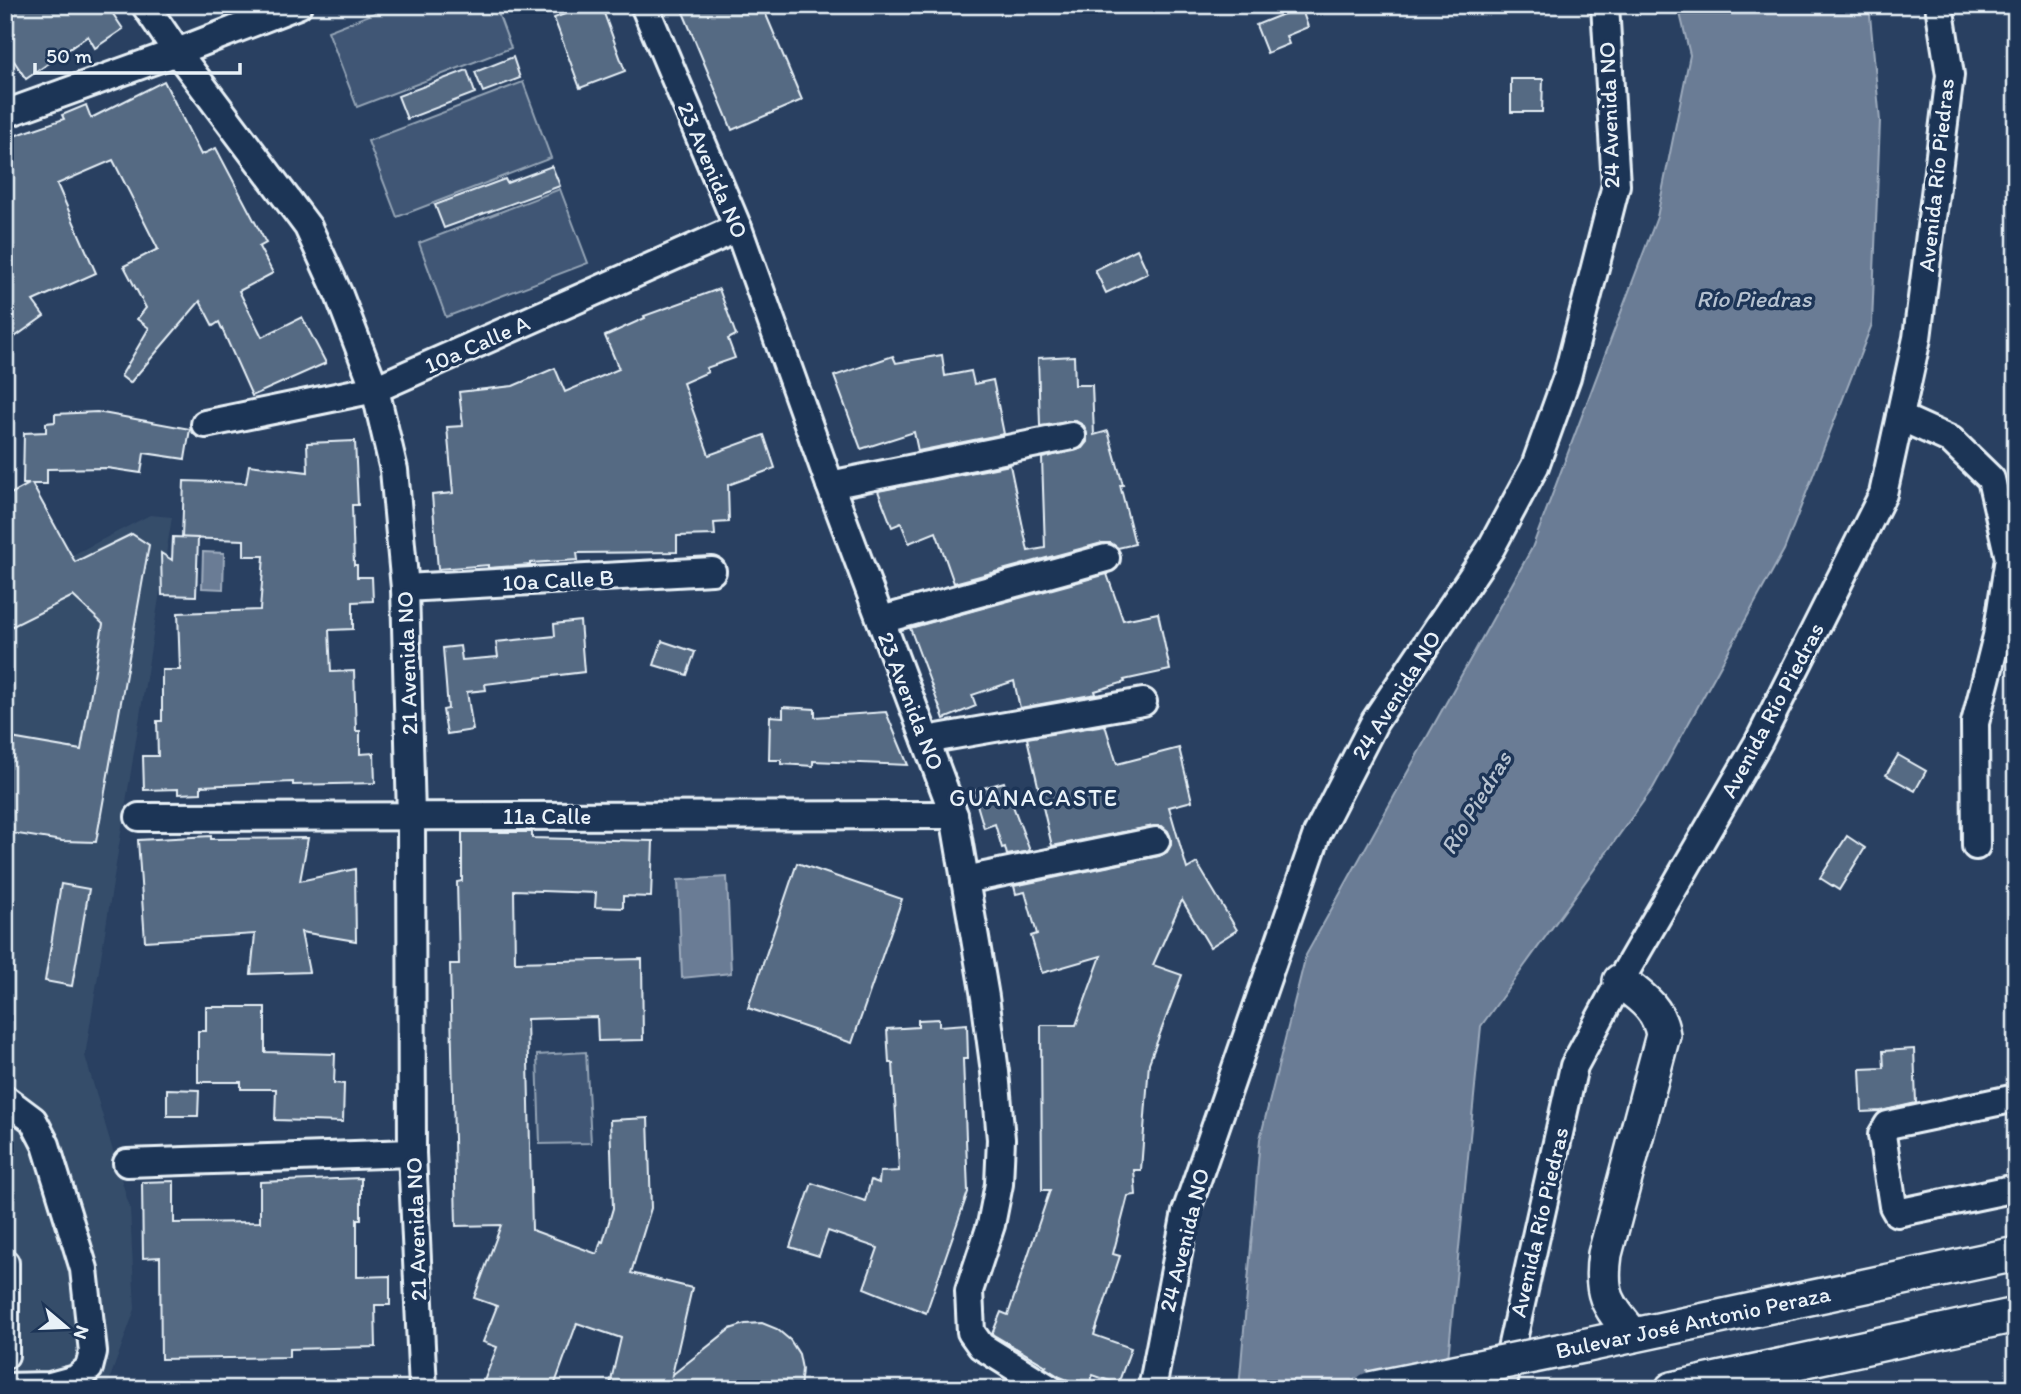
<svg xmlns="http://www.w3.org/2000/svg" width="2021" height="1394" font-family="Itim,sans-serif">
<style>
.built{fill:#364d6b}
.green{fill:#415774;stroke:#94a4b6;stroke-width:2}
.water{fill:#6b7c95;stroke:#9dabbd;stroke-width:2}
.building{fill:#556a83;stroke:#e8f1f8;stroke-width:2}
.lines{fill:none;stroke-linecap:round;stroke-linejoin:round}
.minor-casing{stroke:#e8f1f8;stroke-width:32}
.major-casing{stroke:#e8f1f8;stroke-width:38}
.minor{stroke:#1d3557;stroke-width:26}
.major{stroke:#1d3557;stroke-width:33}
.major-bridge-casing{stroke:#e8f1f8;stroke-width:38;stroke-linecap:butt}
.major-bridge{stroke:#1d3557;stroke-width:33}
.labels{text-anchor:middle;stroke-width:7;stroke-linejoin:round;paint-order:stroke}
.street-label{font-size:23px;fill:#e8f1f8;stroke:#1d3557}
.water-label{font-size:24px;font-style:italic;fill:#b6c2d0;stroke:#1d3557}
.neighbourhood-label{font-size:24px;letter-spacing:2px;fill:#e8f1f8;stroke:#1d3557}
</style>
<rect width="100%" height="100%" fill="#294061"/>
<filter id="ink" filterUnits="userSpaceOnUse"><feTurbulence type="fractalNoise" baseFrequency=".0143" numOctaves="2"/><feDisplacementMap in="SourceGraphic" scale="14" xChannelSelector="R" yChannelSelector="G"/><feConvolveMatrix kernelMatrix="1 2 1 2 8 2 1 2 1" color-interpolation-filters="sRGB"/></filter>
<g filter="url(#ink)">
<path class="built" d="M150,515L172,517L85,1056L130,1209L135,1309L106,1389H5V590Z"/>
<g class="green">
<path d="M395,5H495L511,48L357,107L328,31Z"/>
<path d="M523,82L551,158L397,217L368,141Z"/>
<path d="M560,189L588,263L446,317L419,243Z"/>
<path d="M586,1052L591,1143L540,1144L537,1055Z"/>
</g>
<g class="water">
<path d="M1678,5H1869L1880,121L1872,324L1784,550L1653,788L1481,1026L1445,1389H1239L1260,1139L1306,955L1532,548L1657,217L1690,55Z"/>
<path d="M203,552L224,553L223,589L202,588Z"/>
<path d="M727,877L731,973L682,978L678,880Z"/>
</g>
<g class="building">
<path d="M5,5H107L123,29L95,48L88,36L26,79L14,61L5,66Z"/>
<path d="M589,5H601L625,71L580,88L554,18Z"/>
<path d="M680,5H762L802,100L732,130Z"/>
<path d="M1301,7L1308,27L1286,36L1289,44L1267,53L1256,25Z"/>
<path d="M513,57L520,78L483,92L475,72Z"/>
<path d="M467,70L475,93L407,119L398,96Z"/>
<path d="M1511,79H1543L1542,112H1511Z"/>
<path d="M164,81L201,155L216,148L266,243L259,247L273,273L239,291L262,337L302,317L326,363L252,396L219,322L213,326L200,301L130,383L121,376L149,328L137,319L146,308L124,266L158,249L113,160L57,184L96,273L33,301L44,316L5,344V139L64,119L62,115L86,105L91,118Z"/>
<path d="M552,166L560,186L444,228L435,205L505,179L507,183Z"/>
<path d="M1137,249L1148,273L1106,293L1095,270Z"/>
<path d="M719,289L736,335L728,339L735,358L706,368L708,372L683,383L709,455L764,435L775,468L728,485L729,522L714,523L715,535L677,536V552L577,553L578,560L530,563V565L488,568V565L438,569L432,495L453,493L447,427L463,426L459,392L513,386L555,368L565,392L619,369L605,336L645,318L644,316Z"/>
<path d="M942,355L945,376L971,371L974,384L993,380L1004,434L918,451L914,432L861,449L834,376L893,356L896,363Z"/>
<path d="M1074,356L1075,385H1092L1094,435L1108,431L1123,485H1120L1135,544L1118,548L1111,543H1102L954,583L936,532L909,543L901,523L892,527L878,491L1010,465L1028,551L1045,548L1042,458L1082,448L1087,442V434L1084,426L1076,421L1040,426L1038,358Z"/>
<path d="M97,412L190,429L185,459L144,453L141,473L107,468L47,469V484H32L75,562L132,534L149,545L96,842L62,841L5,832V737L81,750L103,624L73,596L5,630V497L29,484H23L24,433L46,432V423L55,422V414Z"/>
<path d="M355,441L358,505H352L354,565H357V577H372L373,601L353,602V629L329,630L331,672L354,671L356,731H360V754L374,753L375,783L293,785V782L201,786V793L178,794V789L144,790L143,756H158L157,721H162V670H180L178,613L260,610L264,556H244V540L182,538L184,481L246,483L249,465L308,472L307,443Z"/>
<path d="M173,537L198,538L196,596L162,595L161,553L172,560Z"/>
<path d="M1107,574L1123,620L1158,613L1170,670L1124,680L1125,682L1095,691L1096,694L1020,708L1014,681L972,695L976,706L944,719L910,628Z"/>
<path d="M580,621L584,672L485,684L486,690L467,692L473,730L447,734L443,710L448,709L443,648L460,646L462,660L498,657L496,642L555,636L554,624Z"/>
<path d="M662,641L695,652L687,675L654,665Z"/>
<path d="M783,707L815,709V717L886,712L908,765L813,761V766L781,764V760H769L770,716L783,717Z"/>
<path d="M1105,725L1117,764L1179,748L1192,801L1169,807L1187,869L1197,863L1237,930L1210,947L1182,900L1153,965L1182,975L1149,1063L1141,1170H1134L1136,1195L1128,1196L1113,1254L1120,1256L1094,1335L1131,1348L1118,1384L1093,1375L1088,1388L1060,1377L1044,1367L1046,1366L992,1334L1001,1312L1008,1315L1050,1190H1042L1041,1025H1076L1101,956L1042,973L1031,936L1037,934L1025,892L1016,894L1014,886L1159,856L1167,852L1171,845V839L1168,831L1162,826H1154L1052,846L1027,738Z"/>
<path d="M1898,755L1926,771L1915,791L1886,775Z"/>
<path d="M1004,782L1030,851L1007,855L1005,847L1002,848L995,824L984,828L973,791Z"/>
<path d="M462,832H532V838L653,841L651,897L623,896V908L595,907L596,893L514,890L515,962L642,959L643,1040L598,1041L597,1017L527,1019L532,1230L597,1254L601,1241L603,1242L613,1208L610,1120L648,1118L651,1208L631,1273L692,1288L672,1375L730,1329L745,1324L762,1323L777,1329L790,1340L799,1354L802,1369L800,1389H609L621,1338L577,1323L553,1389H481L497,1347L483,1342L497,1306L474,1298L501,1225L456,1226L450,964H459L457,882L462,881Z"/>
<path d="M211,836V839L308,838L300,881L355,869L356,941L301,932L309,972L251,974L255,934L145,941L138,840Z"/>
<path d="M1847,836L1865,848L1839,890L1820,878Z"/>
<path d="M797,863L902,899L852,1043L748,1008Z"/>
<path d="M61,884L89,889L72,986L45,981Z"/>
<path d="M206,1007H265V1052L335,1054L334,1083L344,1084L343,1122L275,1120L276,1089H241V1082H198V1031H206Z"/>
<path d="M939,1019V1026L967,1024L968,1059H963L968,1192L926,1313L864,1288L878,1248L828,1231L819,1256L790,1247L812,1183L865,1201L871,1180L879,1183L880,1172L899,1171L893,1063H889L887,1029L918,1027V1020Z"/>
<path d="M1914,1049L1916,1103L1881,1111L1862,1112L1860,1069L1884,1068L1883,1051Z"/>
<path d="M167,1089L199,1090L198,1116H167Z"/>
<path d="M361,1178V1219H357V1277L390,1276V1305H375L376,1347L289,1349V1357L161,1359L160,1257L143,1258L142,1182L174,1181V1223L260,1222V1182Z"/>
</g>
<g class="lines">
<g class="minor-casing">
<g id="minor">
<path d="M145,5L177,52L308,227L339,295L375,389L394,470L405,588L411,817L412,1153L423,1389"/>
<path d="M644,5L738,228L830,485L954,815L985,997L995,1072L1001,1139L999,1184L991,1225L969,1291L971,1332L981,1346L1050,1389"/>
<path d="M5,114L177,52L298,5"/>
<path d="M1900,417L1951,440L1991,479L2009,558L1997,636L1975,723L1976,846"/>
<path d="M205,424L375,389L738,228"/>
<path d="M830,485L1072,436"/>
<path d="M405,588L712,571"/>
<path d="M881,620L1106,558"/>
<path d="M926,740L1143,702"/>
<path d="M139,817L954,815"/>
<path d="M965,880L1156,841"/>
<path d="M2016,1098L1888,1125L1882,1135L1893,1206L1897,1213L2016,1188"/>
<path d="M5,1099L33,1120L46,1145L84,1269L93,1352L89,1368L76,1379L50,1386L5,1387"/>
<path d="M127,1163L412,1153"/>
<path d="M5,1263V1355"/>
<path d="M1152,1389L1186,1212L1317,834L1375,721L1491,548L1535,466L1567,377L1616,185L1605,5"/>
<path d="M1502,1389L1574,1066L1620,981L1759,741L1883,494L1917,338L1950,75L1939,5"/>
</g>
</g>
<g class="major-casing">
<g id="major">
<path d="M1620,981C1641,997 1659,1008 1663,1035L1605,1254C1599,1296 1608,1305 1633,1335"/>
<path d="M1583,1346L2016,1254"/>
<path d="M1672,1389L2016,1315"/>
</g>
</g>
<use href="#minor" class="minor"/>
<use href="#major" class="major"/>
<g class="major-bridge-casing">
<path id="major-bridge" d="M1370,1389L1583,1346"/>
</g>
<use href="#major-bridge" class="major-bridge"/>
</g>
</g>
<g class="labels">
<g class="street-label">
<text transform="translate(1609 115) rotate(-92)" y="8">24 Avenida NO</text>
<text transform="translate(713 170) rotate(67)" y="8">23 Avenida NO</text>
<text transform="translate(1936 175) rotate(-84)" y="8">Avenida Río Piedras</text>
<text transform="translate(477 344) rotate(-24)" y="8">10a Calle A</text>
<text transform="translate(558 580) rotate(-3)" y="8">10a Calle B</text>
<text transform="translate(407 663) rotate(-92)" y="8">21 Avenida NO</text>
<text transform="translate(1396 695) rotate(-58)" y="8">24 Avenida NO</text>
<text transform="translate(911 701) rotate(69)" y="8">23 Avenida NO</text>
<text transform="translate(1772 710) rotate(-62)" y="8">Avenida Río Piedras</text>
<text x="547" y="824">11a Calle</text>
<text transform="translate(1539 1222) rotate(-77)" y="8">Avenida Río Piedras</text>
<text transform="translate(416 1229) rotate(-92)" y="8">21 Avenida NO</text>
<text transform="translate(1184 1240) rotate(-76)" y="8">24 Avenida NO</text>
<text transform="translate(1693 1322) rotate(-12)" y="8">Bulevar José Antonio Peraza</text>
</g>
<g class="water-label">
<text x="1754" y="307">Río Piedras</text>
<text transform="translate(1476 803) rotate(-59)" y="8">Río Piedras</text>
</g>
<g class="neighbourhood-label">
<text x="1034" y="806">GUANACASTE</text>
</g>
</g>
<rect width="2021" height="1394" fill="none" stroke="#1d3557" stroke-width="28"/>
<rect x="14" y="14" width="1993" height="1366" fill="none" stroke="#e8f1f8" stroke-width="2.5" filter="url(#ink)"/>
<g transform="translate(66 1327) rotate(109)" stroke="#1d3557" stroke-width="5" paint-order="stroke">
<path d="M0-5L12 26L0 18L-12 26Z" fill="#e8f1f8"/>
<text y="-10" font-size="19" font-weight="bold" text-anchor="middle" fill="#e8f1f8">N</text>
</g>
<path d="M35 63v10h205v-10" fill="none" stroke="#e8f1f8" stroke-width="3.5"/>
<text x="46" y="63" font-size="21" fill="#e8f1f8" stroke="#1d3557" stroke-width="5" paint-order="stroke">50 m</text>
</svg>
